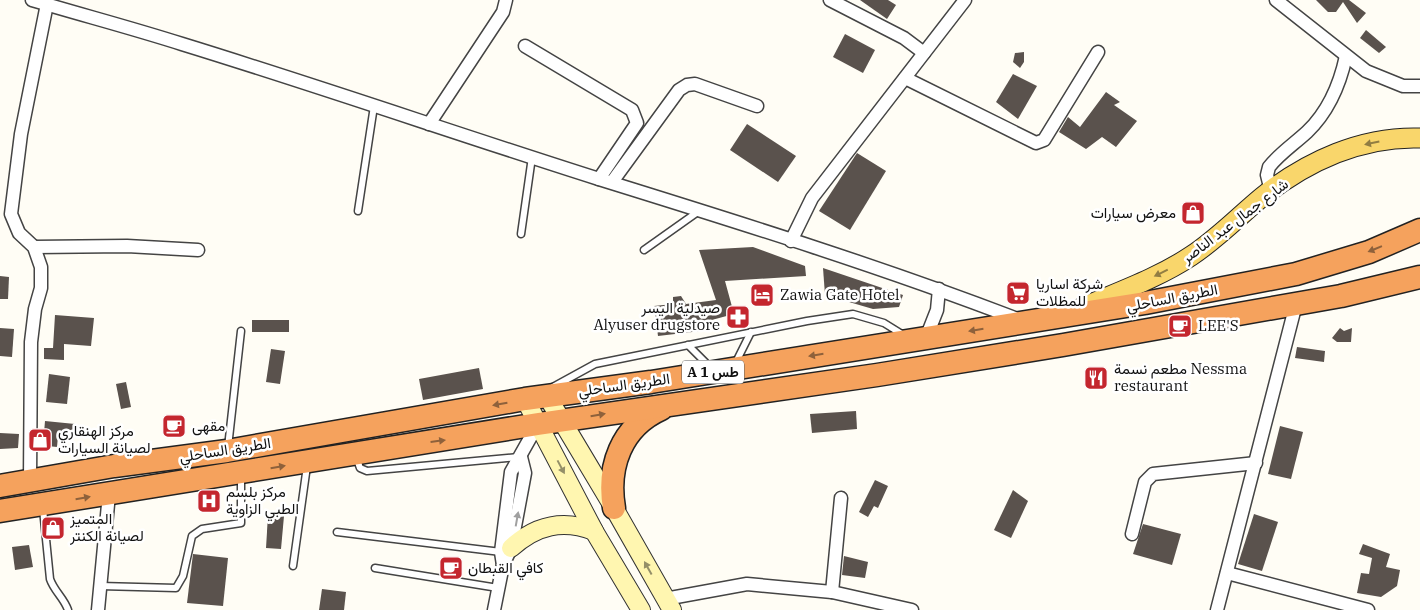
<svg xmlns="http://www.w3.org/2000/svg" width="1420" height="610" font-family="'IBM Plex Serif',Vazirmatn,serif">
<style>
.building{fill:#5a524d}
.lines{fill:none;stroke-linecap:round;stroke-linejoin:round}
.lane-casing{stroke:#444;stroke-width:9}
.street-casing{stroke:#444;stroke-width:15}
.secondary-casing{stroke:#333;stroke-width:20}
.primary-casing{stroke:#222;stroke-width:21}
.highway-casing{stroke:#222;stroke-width:25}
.lane{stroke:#fff;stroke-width:6}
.street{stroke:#fff;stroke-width:12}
.secondary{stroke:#fff6b0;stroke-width:18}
.primary{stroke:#f9d66b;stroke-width:19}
.highway{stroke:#f5a25d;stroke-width:22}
.oneway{fill:#917d42}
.oneway2{fill:#8e613b}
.oneway3{fill:#948f68}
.oneway4{fill:#a0a0a0}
.labels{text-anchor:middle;stroke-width:5;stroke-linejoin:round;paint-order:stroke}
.shield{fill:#fff;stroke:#585858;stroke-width:1}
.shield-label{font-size:14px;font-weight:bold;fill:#111}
.poi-label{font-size:15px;fill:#111;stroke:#fff;text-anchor:start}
.street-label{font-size:15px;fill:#111;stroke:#fff}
</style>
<rect width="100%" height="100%" fill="#fffdf5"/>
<g class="building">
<path d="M860,0H888L896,5L887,19Z"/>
<path d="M1316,0H1349L1366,13L1357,23L1343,2L1336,12H1328Z"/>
<path d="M1366,30L1386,47L1379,53L1360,38Z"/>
<path d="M845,34L875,50L863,73L833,57Z"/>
<path d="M1024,52V62L1020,68L1013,62L1015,53Z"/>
<path d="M1013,74L1037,86L1018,119L996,102Z"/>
<path d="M1106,92L1120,102L1114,105L1137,121L1116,147L1102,137L1086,149L1059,132L1068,117L1080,127Z"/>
<path d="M747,124L796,156L778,182L730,150Z"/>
<path d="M857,153L886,171L850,230L819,211Z"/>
<path d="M753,247L805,266L806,276L725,281L734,314L708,321L709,330L658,336L654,306L673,304V297L681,296L686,304L716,300L699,250Z"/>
<path d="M823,268L903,295L899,307L873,309L825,295Z"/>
<path d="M0,276L9,277L8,299H0Z"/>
<path d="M55,315L94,318L91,346L64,344V360L44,359V348H53Z"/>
<rect x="252" y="320" width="37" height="12"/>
<path d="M0,328L14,329L12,357L0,356Z"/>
<path d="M1340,328L1344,331L1352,328L1351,342H1337L1332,338Z"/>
<path d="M1297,347L1325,351L1324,362L1295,358Z"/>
<path d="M271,349L285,351L280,384L266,382Z"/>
<path d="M479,368L483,389L423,400L419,379Z"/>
<path d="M49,374L70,377L67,404L46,402Z"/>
<path d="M126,382L131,407L121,409L116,384Z"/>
<path d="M856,411L857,429L812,433L810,414Z"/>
<path d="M45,421L75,424L74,438L58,436L57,447L38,445V433H44Z"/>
<path d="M1280,426L1303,432L1291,479L1268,474Z"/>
<path d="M0,433L19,434L18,448L0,449Z"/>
<path d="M875,480L888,486L878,508L874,506L868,517L859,512Z"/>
<path d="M1013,490L1028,501L1011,538L994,530Z"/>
<path d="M1254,514L1278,522L1262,571L1238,564Z"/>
<path d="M268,515L284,516L281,549L266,548Z"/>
<path d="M1143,524L1181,534L1172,565L1133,554Z"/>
<path d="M1363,544L1390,554L1386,567L1400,570L1397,586L1381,597L1357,593L1361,573L1369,574L1372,558L1359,554Z"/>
<path d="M29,545L33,567L15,570L12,547Z"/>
<path d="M193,554L228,558L223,606L187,603Z"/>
<path d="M844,556L868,562L865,578L842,575Z"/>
<path d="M322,589L346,592L344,610H319Z"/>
</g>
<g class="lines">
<g class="lane-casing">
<g id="lane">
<path d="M358,211L374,106"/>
<path d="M521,234L532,157"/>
<path d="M644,250L699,211"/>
<path d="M688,345L710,367"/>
<path d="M735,364L751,332"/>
<path d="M553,387L595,364L807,321L853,314L884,323L905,336"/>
<path d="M228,447L241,331"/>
<path d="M356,457L360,468L367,471L519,457"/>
<path d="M43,509L50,579C54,591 64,598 68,610"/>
<path d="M337,532L501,552"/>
<path d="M293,566L307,466"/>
<path d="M375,568L498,588"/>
<path d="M100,586L176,588L183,576L192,536L202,529L241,523V477"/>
</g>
</g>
<g class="street-casing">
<g id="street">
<path d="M32,0C82,15 132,28 182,44C322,87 460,135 599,179C741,223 882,267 1020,320"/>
<path d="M830,0L904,38L924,53"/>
<path d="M1276,0L1366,71L1403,86H1420"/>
<path d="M525,46L632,110L637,123L599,179"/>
<path d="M905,78L1036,143L1044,140L1098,52"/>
<path d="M429,124L503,12L506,0"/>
<path d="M612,182L679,90L687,85L695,84L757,106"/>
<path d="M1271,191L1267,175L1269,167C1279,154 1294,144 1307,132C1328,112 1340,84 1346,56"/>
<path d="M791,241L812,198L965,0"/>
<path d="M34,247L127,246L198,250"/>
<path d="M926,338L937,310L939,289"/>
<path d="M30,480L31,342L35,309L41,288V267L34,247L19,233L11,214L21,134L47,4"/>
<path d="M1132,534L1145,482L1153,474L1256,463"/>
<path d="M503,565L501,552L511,472L538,424"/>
<path d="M1227,573L1368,610"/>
<path d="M832,592L841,498"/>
<path d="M665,599L747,584L832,592L912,610"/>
<path d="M98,610L109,494"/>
<path d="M494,610L503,565L511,548L525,473L521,457"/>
<path d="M1217,610L1296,304"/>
</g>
</g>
<g class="secondary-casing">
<g id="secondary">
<path d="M547,396L614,508L672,610"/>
<path d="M525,399L594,531L641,610"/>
<path d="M511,548C536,525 563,519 594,531"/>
</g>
</g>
<g class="primary-casing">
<path id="primary" d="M1081,308C1118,292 1158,278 1191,256C1217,239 1239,216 1262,197C1307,161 1362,136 1420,138"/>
</g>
<g class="highway-casing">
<g id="highway">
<path d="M0,486L114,466L227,451L525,399L651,382L1145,303L1296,274L1369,252L1420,230"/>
<path d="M614,508C607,467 621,427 661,409"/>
<path d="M0,511L538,424L877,375L1063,345L1341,296L1420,277"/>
</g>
</g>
<use href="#lane" class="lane"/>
<use href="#street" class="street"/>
<use href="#secondary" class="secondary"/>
<use href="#primary" class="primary"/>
<use href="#highway" class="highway"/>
</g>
<defs><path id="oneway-solid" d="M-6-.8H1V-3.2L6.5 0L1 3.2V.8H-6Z" transform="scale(1.25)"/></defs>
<g class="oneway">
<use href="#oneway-solid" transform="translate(1372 143) rotate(168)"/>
<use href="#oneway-solid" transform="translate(1161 273) rotate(154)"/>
</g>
<g class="oneway2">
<use href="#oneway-solid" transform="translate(1375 249) rotate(158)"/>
<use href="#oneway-solid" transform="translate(976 330) rotate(171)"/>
<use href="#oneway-solid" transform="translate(816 355) rotate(171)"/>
<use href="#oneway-solid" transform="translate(500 404) rotate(170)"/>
<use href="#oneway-solid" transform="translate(598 415) rotate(-10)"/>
<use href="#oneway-solid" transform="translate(438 441) rotate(-7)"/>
<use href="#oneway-solid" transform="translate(278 467) rotate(-10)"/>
<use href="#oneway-solid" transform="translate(83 498) rotate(-10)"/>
</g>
<g class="oneway3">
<use href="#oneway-solid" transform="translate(561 467) rotate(62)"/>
<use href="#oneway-solid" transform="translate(648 568) rotate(-119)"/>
</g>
<use class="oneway4" href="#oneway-solid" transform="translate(517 519) rotate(-80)"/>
<defs>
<g id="shop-square" transform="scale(1.25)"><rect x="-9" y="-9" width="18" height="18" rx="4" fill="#c4262e" stroke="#fff"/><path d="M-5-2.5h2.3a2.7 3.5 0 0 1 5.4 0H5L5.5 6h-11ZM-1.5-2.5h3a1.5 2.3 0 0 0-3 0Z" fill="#fff"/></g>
<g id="supermarket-square" transform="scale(1.25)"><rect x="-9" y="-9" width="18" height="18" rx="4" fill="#c4262e" stroke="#fff"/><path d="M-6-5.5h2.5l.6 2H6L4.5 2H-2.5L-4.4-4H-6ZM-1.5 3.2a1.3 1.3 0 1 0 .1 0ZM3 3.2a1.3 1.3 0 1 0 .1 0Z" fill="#fff"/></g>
<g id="hotel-square" transform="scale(1.25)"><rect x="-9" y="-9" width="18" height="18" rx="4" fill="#c4262e" stroke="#fff"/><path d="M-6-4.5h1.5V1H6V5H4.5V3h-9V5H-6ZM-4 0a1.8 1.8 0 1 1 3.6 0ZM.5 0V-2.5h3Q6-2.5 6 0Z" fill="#fff"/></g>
<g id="pharmacy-square" transform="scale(1.25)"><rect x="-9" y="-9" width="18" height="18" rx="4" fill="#c4262e" stroke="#fff"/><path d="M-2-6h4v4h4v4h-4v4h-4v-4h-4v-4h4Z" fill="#fff"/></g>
<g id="cafe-square" transform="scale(1.25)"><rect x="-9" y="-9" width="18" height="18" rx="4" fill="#c4262e" stroke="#fff"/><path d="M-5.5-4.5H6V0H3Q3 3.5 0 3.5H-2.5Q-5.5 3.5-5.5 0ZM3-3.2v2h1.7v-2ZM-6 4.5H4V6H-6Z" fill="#fff"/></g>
<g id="restaurant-square" transform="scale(1.25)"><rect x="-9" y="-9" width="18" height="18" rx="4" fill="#c4262e" stroke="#fff"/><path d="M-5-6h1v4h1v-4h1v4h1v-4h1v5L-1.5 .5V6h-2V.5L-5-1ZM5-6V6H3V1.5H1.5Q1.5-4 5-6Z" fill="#fff"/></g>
<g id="hospital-square" transform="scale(1.25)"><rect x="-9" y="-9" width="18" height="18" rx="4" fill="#c4262e" stroke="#fff"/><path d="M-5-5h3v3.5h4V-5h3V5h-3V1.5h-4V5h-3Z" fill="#fff"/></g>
</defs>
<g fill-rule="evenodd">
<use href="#shop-square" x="1193" y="213"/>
<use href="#supermarket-square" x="1018" y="293"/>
<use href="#hotel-square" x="762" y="295"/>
<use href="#pharmacy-square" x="738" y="317"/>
<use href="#cafe-square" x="1180" y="326"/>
<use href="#restaurant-square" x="1096" y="378"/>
<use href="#cafe-square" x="174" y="426"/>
<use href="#shop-square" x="40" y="440"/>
<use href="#hospital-square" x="209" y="501"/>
<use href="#shop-square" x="53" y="528"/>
<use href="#cafe-square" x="451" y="568"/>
</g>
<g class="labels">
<rect class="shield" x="682" y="360.5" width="62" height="23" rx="4"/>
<g class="shield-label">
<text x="713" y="377">A 1 طس</text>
</g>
<g class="poi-label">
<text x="1176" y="218" text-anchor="end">معرض سيارات</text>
<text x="1036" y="289">شركة اساريا<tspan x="1036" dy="17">للمظلات</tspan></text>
<text x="780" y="300">Zawia Gate Hotel</text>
<text x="720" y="313" text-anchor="end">صيدلية اليسر<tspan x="720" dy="17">Alyuser drugstore</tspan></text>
<text x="1198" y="331">LEE'S</text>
<text x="1114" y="374">مطعم نسمة Nessma<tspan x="1114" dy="17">restaurant</tspan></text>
<text x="192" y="431">مقهى</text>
<text x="58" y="436">مركز الهنقاري<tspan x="58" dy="17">لصيانة السيارات</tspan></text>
<text x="226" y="497">مركز بلسم<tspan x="226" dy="17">الطبي الزاوية</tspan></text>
<text x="70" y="524">المتميز<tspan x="70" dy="17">لصيانة الكنتر</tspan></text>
<text x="468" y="573">كافي القبطان</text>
</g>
<g class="street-label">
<text transform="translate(1235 221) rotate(-37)" y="5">شارع جمال عبد الناصر</text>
<text transform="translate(1172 298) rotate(-11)" y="5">الطريق الساحلي</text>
<text transform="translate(624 385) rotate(-8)" y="5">الطريق الساحلي</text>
<text transform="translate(225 450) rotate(-9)" y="5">الطريق الساحلي</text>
</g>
</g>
</svg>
